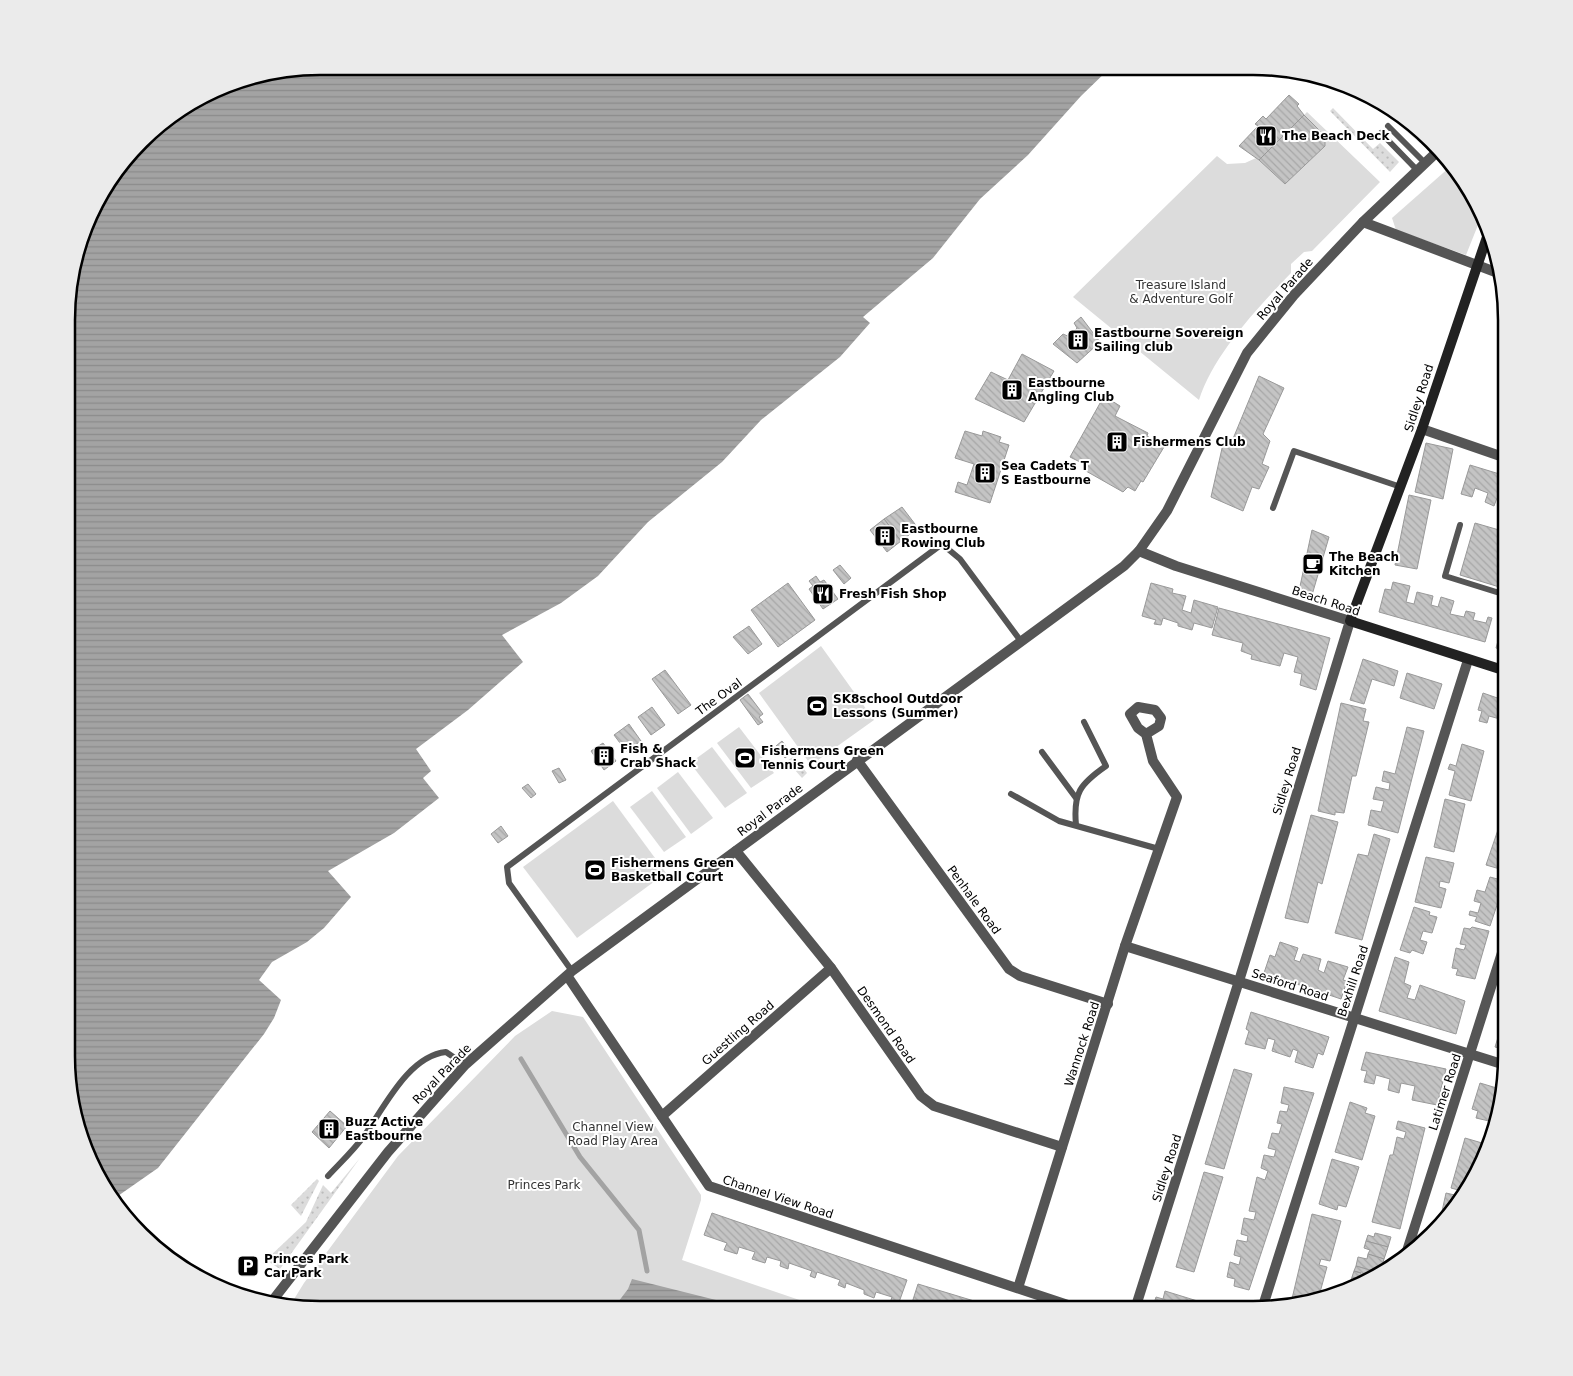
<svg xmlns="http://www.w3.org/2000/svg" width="1573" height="1376" font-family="'DejaVu Sans',sans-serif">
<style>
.grass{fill:url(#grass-dots)}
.park{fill:#dcdcdc}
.water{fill:url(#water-rules)}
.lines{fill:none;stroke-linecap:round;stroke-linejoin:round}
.stream{stroke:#a3a3a3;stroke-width:5}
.building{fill:url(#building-back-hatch);stroke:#999}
.service{stroke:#555;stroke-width:6}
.minor{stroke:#555;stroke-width:10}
.tertiary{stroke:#555;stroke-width:10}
.secondary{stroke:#222;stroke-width:10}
.labels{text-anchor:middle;stroke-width:4;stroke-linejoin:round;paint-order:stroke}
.poi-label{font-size:12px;font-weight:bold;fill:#000;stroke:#fff;text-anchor:start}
.park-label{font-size:12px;fill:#333;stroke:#fff}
.street-label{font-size:12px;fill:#000;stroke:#fff}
.rim{fill:none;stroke:#000;stroke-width:2.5}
</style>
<defs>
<pattern id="grass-dots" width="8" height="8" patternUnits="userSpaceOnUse" patternTransform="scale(1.25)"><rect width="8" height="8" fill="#dcdcdc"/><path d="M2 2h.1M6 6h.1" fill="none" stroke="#bbb" stroke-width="1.8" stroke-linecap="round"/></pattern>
<pattern id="water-rules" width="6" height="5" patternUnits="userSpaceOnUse" patternTransform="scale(1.25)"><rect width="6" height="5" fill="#a3a3a3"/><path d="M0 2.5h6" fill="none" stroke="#8b8b8b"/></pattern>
<pattern id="building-back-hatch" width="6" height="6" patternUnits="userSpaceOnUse" patternTransform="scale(1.25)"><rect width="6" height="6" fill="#c4c4c4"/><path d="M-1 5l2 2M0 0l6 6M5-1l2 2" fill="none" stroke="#a7a7a7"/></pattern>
</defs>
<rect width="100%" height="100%" fill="#fff"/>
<g class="grass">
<path d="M1333,108L1373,149L1380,143L1399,162L1390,172L1330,111Z"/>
<path d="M1404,121L1428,138L1420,143L1403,128Z"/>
<path d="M794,756L807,773L802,778L787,761Z"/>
<path d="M360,1158L280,1269L266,1260L306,1222L323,1185L331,1193Z"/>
<path d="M317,1179L319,1181L301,1216L291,1205Z"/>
</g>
<g class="park">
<path d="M1307,112L1380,182L1312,251L1304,252L1291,264V273C1258,307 1213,355 1199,400L1073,297L1217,156L1227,164L1245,163L1256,158L1260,160Z"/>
<path d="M1451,166L1481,208L1482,215L1466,255L1396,230L1392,218Z"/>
<path d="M821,646L874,720L811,765L759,693Z"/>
<path d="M739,727L774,773L751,788L717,743Z"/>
<path d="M712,747L747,793L725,808L690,763Z"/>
<path d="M678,772L713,818L691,834L657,788Z"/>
<path d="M652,791L686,837L664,852L630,807Z"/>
<path d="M613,801L666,873L577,938L523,867Z"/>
<path d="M552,1011L583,1017L701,1195V1200L682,1260L826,1309L320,1310L291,1304L304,1283L398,1156L515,1036Z"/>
</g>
<g class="water">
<path d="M320,66L1111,67L1081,96L1028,155L980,199L933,258L863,317L870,323L840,357L761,420L722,462L648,522L598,576L561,603L502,635L523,662L468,710L416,749L431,771L423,778L439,798L394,833L328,871L351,897L324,928L307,942L272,962L259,980L281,1000L274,1018L264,1034L158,1168L115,1198L86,1153L67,1073L68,287L100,193L153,129L238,80Z"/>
<path d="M632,1279L736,1305L743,1309L612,1310L628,1289Z"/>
</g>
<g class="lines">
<path class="stream" d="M521,1059L580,1157L639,1230L647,1271"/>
</g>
<g class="building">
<path d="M1289,95L1299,104L1297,106L1304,115L1259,160L1239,146L1258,126L1255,124L1263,116L1266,119Z"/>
<path d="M1304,115L1325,136V146L1285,184L1259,160Z"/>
<path d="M1081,317L1100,342L1077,363L1053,344L1063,334L1070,337L1077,328L1074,323Z"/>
<path d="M1022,354L1054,371L1024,422L975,399L991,372L1008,380Z"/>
<path d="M1259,376L1284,388L1263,434L1270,441L1262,464L1269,467L1259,489L1252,487L1243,511L1211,497L1223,444L1230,446Z"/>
<path d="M1104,396L1120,406L1115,416L1148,433L1147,436L1164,447L1143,482L1141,481L1135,491L1128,487L1123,492L1086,471L1088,466L1070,457Z"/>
<path d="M965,431L982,436L983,431L1001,437L999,442L1009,445L990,503L955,492L958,482L967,485L974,464L955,458Z"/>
<path d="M1426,443L1453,449L1443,499L1415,492Z"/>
<path d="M1470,465L1506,476V501L1497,498L1494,506L1485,502L1488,493L1475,488L1472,497L1461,494Z"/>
<path d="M1409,495L1431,500L1417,569L1395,565Z"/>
<path d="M902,507L918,528L901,541L884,519Z"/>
<path d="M884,519L901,541L887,552L870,530Z"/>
<path d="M1475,523L1506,532V589L1460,575Z"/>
<path d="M1312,530L1329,537L1312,595L1299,591Z"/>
<path d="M840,565L851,578L844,584L833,570Z"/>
<path d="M816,576L820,582L824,580L838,599L823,609L809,589L813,586L809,581Z"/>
<path d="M1393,582L1410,586L1406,602L1414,604L1417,592L1433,596L1431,605L1438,607L1441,597L1454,601L1450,614L1464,617L1466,611L1475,613L1473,620L1486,623L1488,617L1492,618L1485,642L1379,612L1385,589L1391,590Z"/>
<path d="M788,583L815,620L778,647L751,610Z"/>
<path d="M1151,583L1173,589L1172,593L1186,596L1182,610L1191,613L1194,600L1218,607L1212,628L1194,623L1192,630L1178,626V623L1163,618L1161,625L1154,624L1156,620L1142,616Z"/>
<path d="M1219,608L1330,638L1316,690L1300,685L1302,674L1294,672L1298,657L1284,653L1280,666L1251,659L1252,655L1241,651L1243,643L1212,635Z"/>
<path d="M1505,616L1506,617V651L1496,648Z"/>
<path d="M749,626L762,644L748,654L733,637Z"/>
<path d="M1363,659L1398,671L1394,686L1372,679L1364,704L1350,700Z"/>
<path d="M665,670L691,705L678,714L652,679Z"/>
<path d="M1407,673L1442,684L1434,709L1400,698Z"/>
<path d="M1483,693L1506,701V718L1501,717L1500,719L1489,716L1487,723L1479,721L1482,711L1478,710Z"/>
<path d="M748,694L763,714L759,717L763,722L758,725L740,700Z"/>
<path d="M1341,703L1366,709L1363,721L1369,722L1356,776H1352L1344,813L1335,812V815L1318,811Z"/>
<path d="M652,707L665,725L651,735L638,717Z"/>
<path d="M629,724L641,741L626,751L614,735Z"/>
<path d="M1407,727L1424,731L1398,833L1368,825L1371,810L1381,812L1384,801L1373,799L1376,787L1389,790L1390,783L1382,781L1384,771L1395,774Z"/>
<path d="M782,741L791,753L785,758L776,746Z"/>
<path d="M603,743L616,761L604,770L591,751Z"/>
<path d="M1462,744L1484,751L1471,801L1449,795L1455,771L1448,769L1450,764L1456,766Z"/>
<path d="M559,768L566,780L559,783L552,771Z"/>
<path d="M528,784L536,794L531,798L522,788Z"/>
<path d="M1445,799L1465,804L1454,852L1434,847Z"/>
<path d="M1311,815L1338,822L1322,884L1318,882L1308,923L1285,918Z"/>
<path d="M1503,815L1507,816V871L1486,865Z"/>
<path d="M501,826L508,836L498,843L491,834Z"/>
<path d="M1374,834L1390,839L1362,940L1335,933L1358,854L1368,856Z"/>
<path d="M1426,857L1454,863L1449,883L1440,881L1439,887L1446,889L1441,908L1415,902Z"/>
<path d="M1490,877L1505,881L1490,926L1475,921L1477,917L1469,915L1470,911L1478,913L1481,903L1474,901L1477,890L1485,892Z"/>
<path d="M1414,907L1430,912L1429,915L1437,917L1432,933L1423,931L1420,940L1427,942L1423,954L1412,950L1410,953L1400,950Z"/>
<path d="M1472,927L1489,931L1475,979L1456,975L1458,969L1452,968L1456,948L1464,950L1466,945L1460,944L1464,928L1470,929Z"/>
<path d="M1280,942L1298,948L1294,960L1300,962L1303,954L1321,959L1318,970L1324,973L1328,961L1348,967L1343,980L1347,981L1341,999L1264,973L1270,955L1275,957Z"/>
<path d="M1395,957L1409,962L1404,983L1411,986L1407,998L1415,1000L1420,985L1465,1001L1456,1034L1379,1011Z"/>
<path d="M1251,1012L1329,1037L1323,1055L1318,1053L1313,1068L1295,1062L1298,1051L1293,1049L1290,1057L1272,1051L1275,1040L1268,1038L1265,1049L1245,1044L1249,1031L1246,1029Z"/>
<path d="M1506,1012H1507V1051L1495,1047Z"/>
<path d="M1366,1052L1446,1069L1437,1105L1412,1100L1415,1086L1401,1083L1399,1093L1388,1090L1390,1079L1376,1075L1374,1084L1364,1082L1367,1071L1361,1070Z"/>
<path d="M1234,1069L1252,1074L1224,1169L1205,1164Z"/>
<path d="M1480,1083L1500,1089L1496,1112L1492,1111L1489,1121L1476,1118L1478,1111L1472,1109Z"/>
<path d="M1284,1087L1314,1093L1249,1290L1234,1286L1235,1279L1227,1277L1230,1262L1239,1265L1241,1257L1234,1255L1237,1240L1247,1242L1248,1236L1241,1234L1244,1218L1254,1220L1256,1212L1249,1211L1257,1177L1265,1180L1268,1171L1261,1168L1264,1155L1274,1157L1276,1150L1268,1148L1272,1133L1279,1134L1282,1124L1277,1123L1280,1111L1287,1112L1289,1105L1281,1103Z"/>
<path d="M1350,1102L1367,1108L1365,1113L1375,1116L1362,1160L1335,1152Z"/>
<path d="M330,1111L347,1126L329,1148L312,1132Z"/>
<path d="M1398,1121L1425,1128L1400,1229L1372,1222L1390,1155H1393L1397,1137L1404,1139L1406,1132L1396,1129Z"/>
<path d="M1465,1138L1489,1145L1487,1153L1485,1156L1481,1155L1480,1164L1462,1191L1451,1188Z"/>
<path d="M1332,1159L1359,1167L1346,1207L1338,1205L1337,1210L1319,1204Z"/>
<path d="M1204,1172L1223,1177L1194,1272L1176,1267Z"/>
<path d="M1446,1193L1459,1196L1439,1225Z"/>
<path d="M712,1213L907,1280L898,1305L890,1303L892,1297L876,1292L874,1298L864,1294V1290L846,1283L845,1288L838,1285L840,1280L817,1272L815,1278L810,1276L812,1271L789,1263L788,1269L780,1266L781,1261L767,1257L765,1263L752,1259L755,1252L739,1247L737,1254L724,1250L727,1243L704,1235Z"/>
<path d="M1312,1214L1341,1221L1330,1261L1321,1259L1319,1265L1327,1267L1319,1296L1291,1303Z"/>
<path d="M1375,1233L1391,1237L1388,1247L1366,1241L1368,1235L1374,1237Z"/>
<path d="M1366,1241L1388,1247L1384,1259L1368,1254L1370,1250L1364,1248Z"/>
<path d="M1368,1254L1384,1259L1380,1273L1356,1266L1358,1257L1367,1259Z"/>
<path d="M1356,1266L1380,1273L1368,1281L1352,1277L1354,1271L1361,1273L1354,1271Z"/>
<path d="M1352,1277L1368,1281L1358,1286L1359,1282L1351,1280Z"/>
<path d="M918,1284L994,1307L993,1309H937L931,1307L930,1309H910Z"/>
<path d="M1165,1291L1204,1303L1202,1309H1152L1156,1297L1163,1299Z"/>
</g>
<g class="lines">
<g class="service">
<path d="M1388,126L1425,163"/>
<path d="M1381,133L1417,170"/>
<path d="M1273,508L1294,451L1401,487"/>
<path d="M1460,525L1445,576L1506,595"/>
<path d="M1042,752L1076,798"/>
<path d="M1011,794L1059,821L1159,849"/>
<path d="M1076,825C1073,793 1080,784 1106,766L1084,722"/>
<path d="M572,971L509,883L507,867L942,544L960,559L1020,640"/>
<path d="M328,1176C340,1163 354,1150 364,1136C384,1108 408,1056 446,1052L465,1065"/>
</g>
<g class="minor">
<path d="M1363,222L1498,273"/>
<path d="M1422,429L1506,458"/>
<path d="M857,760L1009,969L1020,976L1108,1004"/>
<path d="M736,851L831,968L921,1096L934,1106L1062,1147"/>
<path d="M1125,946L1505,1065"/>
<path d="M568,977L709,1186L1080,1309"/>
<path d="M662,1116L831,968"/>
<path d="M1406,1254L1507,937"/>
<path d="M1018,1288L1125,946L1177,797L1153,761L1146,734L1159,726L1161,718L1155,710L1138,707L1130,714L1138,728L1146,734"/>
<path d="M1135,1309L1239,981L1350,621L1176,566L1139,551"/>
<path d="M1262,1309L1468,660"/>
</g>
<path class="tertiary" d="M273,1300L388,1152L465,1065L572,971L1124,566L1139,551L1167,511L1247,353L1294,295L1363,222L1439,150"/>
<path class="secondary" d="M1488,234L1422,429L1350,621L1506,671"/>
</g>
<defs>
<g id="restaurant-square" transform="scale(1.125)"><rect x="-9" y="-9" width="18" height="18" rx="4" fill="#000" stroke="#fff"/><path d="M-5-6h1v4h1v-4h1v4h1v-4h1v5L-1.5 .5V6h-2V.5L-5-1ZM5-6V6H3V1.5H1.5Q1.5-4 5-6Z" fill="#fff"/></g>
<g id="building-square" transform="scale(1.125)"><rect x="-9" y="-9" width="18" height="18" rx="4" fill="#000" stroke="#fff"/><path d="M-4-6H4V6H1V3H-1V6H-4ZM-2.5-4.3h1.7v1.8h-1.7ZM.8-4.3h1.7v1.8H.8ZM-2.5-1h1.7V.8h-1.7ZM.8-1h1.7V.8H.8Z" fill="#fff"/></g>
<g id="cafe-square" transform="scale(1.125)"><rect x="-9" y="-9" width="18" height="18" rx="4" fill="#000" stroke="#fff"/><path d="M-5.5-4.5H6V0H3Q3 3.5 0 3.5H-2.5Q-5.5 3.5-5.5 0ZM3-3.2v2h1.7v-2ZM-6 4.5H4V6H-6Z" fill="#fff"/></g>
<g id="stadium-square" transform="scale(1.125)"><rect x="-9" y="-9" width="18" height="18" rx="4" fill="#000" stroke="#fff"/><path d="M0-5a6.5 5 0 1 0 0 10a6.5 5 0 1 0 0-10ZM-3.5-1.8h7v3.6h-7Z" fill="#fff"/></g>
<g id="parking-square" transform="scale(1.125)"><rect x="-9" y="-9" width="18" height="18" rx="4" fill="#000" stroke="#fff"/><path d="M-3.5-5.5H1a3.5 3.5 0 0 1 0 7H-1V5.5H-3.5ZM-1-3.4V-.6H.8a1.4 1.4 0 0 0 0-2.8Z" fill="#fff"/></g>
</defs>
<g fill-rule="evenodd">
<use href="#restaurant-square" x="1266" y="136"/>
<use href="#building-square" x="1078" y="340"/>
<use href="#building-square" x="1012" y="390"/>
<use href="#building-square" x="1117" y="442"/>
<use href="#building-square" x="985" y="473"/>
<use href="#building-square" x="885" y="536"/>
<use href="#cafe-square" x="1313" y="564"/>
<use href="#restaurant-square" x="823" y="594"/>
<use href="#stadium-square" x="817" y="706"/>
<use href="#building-square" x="604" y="756"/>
<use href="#stadium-square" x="745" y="758"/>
<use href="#stadium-square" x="595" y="870"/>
<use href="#building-square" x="329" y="1129"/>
<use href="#parking-square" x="248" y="1266"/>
</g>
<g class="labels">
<g class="poi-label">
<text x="1282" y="140">The Beach Deck</text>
<text x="1094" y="337">Eastbourne Sovereign<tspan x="1094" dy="14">Sailing club</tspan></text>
<text x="1028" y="387">Eastbourne<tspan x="1028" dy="14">Angling Club</tspan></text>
<text x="1133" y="446">Fishermens Club</text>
<text x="1001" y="470">Sea Cadets T<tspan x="1001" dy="14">S Eastbourne</tspan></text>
<text x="901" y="533">Eastbourne<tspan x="901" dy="14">Rowing Club</tspan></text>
<text x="1329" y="561">The Beach<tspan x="1329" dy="14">Kitchen</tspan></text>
<text x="839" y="598">Fresh Fish Shop</text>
<text x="833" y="703">SK8school Outdoor<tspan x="833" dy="14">Lessons (Summer)</tspan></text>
<text x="620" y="753">Fish &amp;<tspan x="620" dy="14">Crab Shack</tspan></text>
<text x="761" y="755">Fishermens Green<tspan x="761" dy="14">Tennis Court</tspan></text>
<text x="611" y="867">Fishermens Green<tspan x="611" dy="14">Basketball Court</tspan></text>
<text x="345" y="1126">Buzz Active<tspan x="345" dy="14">Eastbourne</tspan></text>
<text x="264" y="1263">Princes Park<tspan x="264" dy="14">Car Park</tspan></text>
</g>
<g class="park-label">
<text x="1181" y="289">Treasure Island<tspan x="1181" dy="14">&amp; Adventure Golf</tspan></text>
<text x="613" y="1131">Channel View<tspan x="613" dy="14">Road Play Area</tspan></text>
<text x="544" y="1189">Princes Park</text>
</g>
<g class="street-label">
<text transform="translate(1285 289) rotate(-49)" y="4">Royal Parade</text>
<text transform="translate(1419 398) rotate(-72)" y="4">Sidley Road</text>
<text transform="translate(1326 601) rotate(18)" y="4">Beach Road</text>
<text transform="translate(719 697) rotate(-36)" y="4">The Oval</text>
<text transform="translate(1287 781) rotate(-73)" y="4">Sidley Road</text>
<text transform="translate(770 810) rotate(-37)" y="4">Royal Parade</text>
<text transform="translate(974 900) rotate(54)" y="4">Penhale Road</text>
<text transform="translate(1353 981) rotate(-72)" y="4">Bexhill Road</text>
<text transform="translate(1290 985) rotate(18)" y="4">Seaford Road</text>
<text transform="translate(886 1025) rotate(55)" y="4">Desmond Road</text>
<text transform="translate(738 1033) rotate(-41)" y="4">Guestling Road</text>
<text transform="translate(1082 1044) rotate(-72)" y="4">Wannock Road</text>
<text transform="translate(442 1074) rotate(-46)" y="4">Royal Parade</text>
<text transform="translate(1445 1092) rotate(-72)" y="4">Latimer Road</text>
<text transform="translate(1167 1168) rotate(-72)" y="4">Sidley Road</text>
<text transform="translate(778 1197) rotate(18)" y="4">Channel View Road</text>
</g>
</g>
<path d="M0 0H1573V1376H0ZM320 75H1253A245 245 0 0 1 1498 320V1056A245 245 0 0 1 1253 1301H320A245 245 0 0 1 75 1056V320A245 245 0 0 1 320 75Z" fill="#ebebeb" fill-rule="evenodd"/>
<path class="rim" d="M320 75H1253A245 245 0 0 1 1498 320V1056A245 245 0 0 1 1253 1301H320A245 245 0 0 1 75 1056V320A245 245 0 0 1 320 75Z"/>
</svg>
